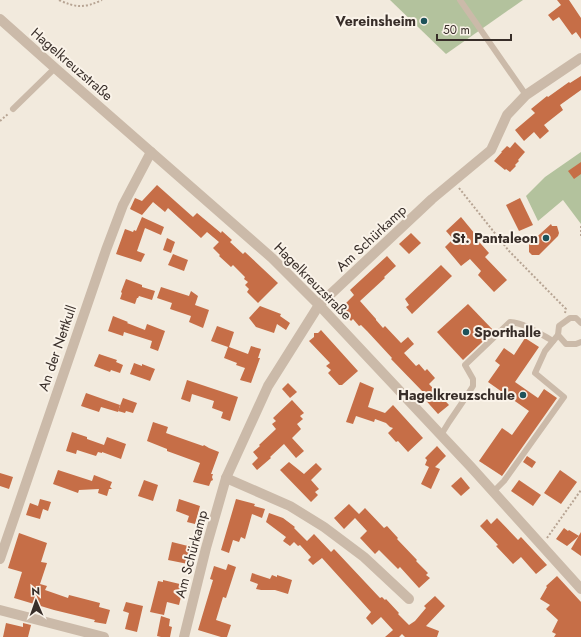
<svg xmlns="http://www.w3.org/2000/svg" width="581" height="637" font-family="Jost,sans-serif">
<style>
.green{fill:#b3c29d}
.building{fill:#c66e47}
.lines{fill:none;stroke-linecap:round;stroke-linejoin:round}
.path{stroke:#b7a493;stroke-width:2;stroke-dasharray:2 2;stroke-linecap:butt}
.lane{stroke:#cbbaa9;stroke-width:6}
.street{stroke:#cbbaa9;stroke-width:10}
.poi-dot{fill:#1e525a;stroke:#faf3e9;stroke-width:1.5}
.labels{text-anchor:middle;stroke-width:4;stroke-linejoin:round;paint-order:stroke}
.poi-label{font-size:14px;font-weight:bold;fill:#382e29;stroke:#faf3e9;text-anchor:end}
.street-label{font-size:14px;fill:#382e29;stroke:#faf3e9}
</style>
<rect width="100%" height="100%" fill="#f2eadd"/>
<g class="green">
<path d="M390,0H523L446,54Z"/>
<path d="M581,152V224L563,200L538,221L526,196L545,177Z"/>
</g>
<g class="building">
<path d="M557,0H569L581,18V39L576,32L572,35L559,17L553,21L548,15L561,5Z"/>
<path d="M581,76V90L560,105L563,110L544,125L549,131L540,139L534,132L524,141L515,130L535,113L531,109L547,96L548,97L569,82L570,83Z"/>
<path d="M515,142L525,152L518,160L519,161L515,165L516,166L510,172L506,169L505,170L494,161L502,152H501L507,146L510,148Z"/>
<path d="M581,162V174L574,179L568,171Z"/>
<path d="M157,185L193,217L197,213L221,233L222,231L232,240L230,242L243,254L245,252L278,283L258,303L247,292L249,289L245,285L248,282L244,279L245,277L233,265L231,267L219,256L220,255L213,248L219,242L207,232L201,238L168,208L165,212L153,202L142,215L130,209L135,198L142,201Z"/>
<path d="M520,198L533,225L519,231L506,205Z"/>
<path d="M142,217L164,227L161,235L145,228L137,251L145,254L141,262L116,254L125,229L133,232L134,230L136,231Z"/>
<path d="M461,217L475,234L473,235L489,253L485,257L507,280L494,292L478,275L481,271L470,259L461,266L445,247L453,239L446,231Z"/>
<path d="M551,224L552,226H557L559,233L558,236L539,255H532L529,252V244Z"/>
<path d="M411,233L421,243L409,254L399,244Z"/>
<path d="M167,238L175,242L171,253L163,250Z"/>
<path d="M173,254L188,260L184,271L168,265Z"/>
<path d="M387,256L396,266L384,277L385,278L360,301L376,319V320L383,328L385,326L401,343L408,337L414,344L404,353L416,366L419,364L425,371L427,369L435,378L429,384L449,405L438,414L421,395L424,393L391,359L392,358L367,331L361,325L359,326L353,319L351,321L341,310L342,307L354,295L350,290Z"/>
<path d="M441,265L452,276L412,314L406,307L409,305L405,299Z"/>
<path d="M126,279L142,285V287L155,291L152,300L139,296L138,298H137L135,304L120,299L122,293L121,292Z"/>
<path d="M161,287L189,296L191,291L198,296L195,305L209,310L203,328L189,322L191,316L170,309L172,303L157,298Z"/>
<path d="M468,304L494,331L463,360L437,332Z"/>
<path d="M260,306L281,314L280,316L290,323L286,330L277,324L274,333L256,327L249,318Z"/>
<path d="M113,316L128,322L127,323L145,330L147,324L165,331L158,351L150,348L152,341L124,332L123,336L108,331Z"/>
<path d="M217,326L234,332L229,347L248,354L251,346L261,349L258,358H260L251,383L240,380L245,368L236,365L237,363L224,358L228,347L211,341Z"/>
<path d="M321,330L358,371L342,385H339L328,373L331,370L326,366L330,363L309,341L314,337V333H318Z"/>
<path d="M525,338L539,347L515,382L538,398L544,389L557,398L502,476L479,461L502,428L512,435L529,411L488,382L500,365L495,361L504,348L514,355Z"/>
<path d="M99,354L117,360L116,362L123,365L120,373L111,370L110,372L94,366Z"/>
<path d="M134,363L142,366V364L155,369L150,381L130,374Z"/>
<path d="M187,380L238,397L230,421L221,418L223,412L212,408L214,401L192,394L190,402L181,399Z"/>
<path d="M360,382L374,388L368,407L385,413L393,405L423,438L408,452L398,441L396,442L388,433L393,428L390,427L386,423L375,419L374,422L356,416L353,424L346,422Z"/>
<path d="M288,383L297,392L290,398L282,389Z"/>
<path d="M86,393L120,405L118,412L101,407L99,412L81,406Z"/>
<path d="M123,398L137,403L133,413L126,411L125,413L118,411Z"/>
<path d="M292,400L304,413L300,416L303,419L297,424L301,429L292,438L304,451L296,458L284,444L270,457L271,458L257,470L252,464L258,458L253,452L260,446L259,445L276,429L272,424L276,421L273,418Z"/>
<path d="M153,422L168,427L166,433L203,446L204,445L209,448L219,452L211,474H213L212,477L213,480L211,481L209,486L193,482L200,463L167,451V449L147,441Z"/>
<path d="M72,432L87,437V439L104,445L107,437L126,444L121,459L102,452V453L98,452L96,456L77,450L76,454L66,451Z"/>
<path d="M437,446L446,456L435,467L440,469L431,489L421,484L429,467L425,465L427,460L425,458Z"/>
<path d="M527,456L536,462L532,468L523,462Z"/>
<path d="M289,462L304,474L316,463L322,469L311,480L319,489L315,492L318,495L311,502L280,470Z"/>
<path d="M58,470L92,481L94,475L112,482L110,487L112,489H109L107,496L98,493L99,489L79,490L78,493L53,484Z"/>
<path d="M560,470L577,482L561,504L544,493Z"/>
<path d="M0,473L13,477L9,489L0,486Z"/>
<path d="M461,477L470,488L461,496L451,486Z"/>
<path d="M144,480L158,485L153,501L138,496Z"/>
<path d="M519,480L541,495L533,506L511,491Z"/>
<path d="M40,499L51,502L48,511L43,509L40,519L26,515L30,503L38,506Z"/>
<path d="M179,499L200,506L195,524L187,522L189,516L176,511Z"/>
<path d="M236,499L255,504L254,506L265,509L262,518L252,514L245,539L241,537L239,542L233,540L229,553L221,550Z"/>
<path d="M349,504L359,514L365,508L384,528L387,526L398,538L397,539L417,560L416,561L428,573L426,575L430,578L419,588L400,567L398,569L379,550L375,554L360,538L367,531L355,518L344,529L334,518Z"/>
<path d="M269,513L283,518L295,527L294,528L307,541L314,534L331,552L334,549L380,598L382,597L385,600L386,599L399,613L398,614L409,625L415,621L426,608L424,606L435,596L445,606L426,626L439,631L437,637H405L402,634L399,637H385L393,630L381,617L372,625L366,618L371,612L322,558L313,565L308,560L311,557L300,545L298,546L294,542L290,546L283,541L286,537L266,522Z"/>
<path d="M497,518L518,540L521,537L547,565L536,574L521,557L513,564L496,546L498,545L480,526L487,519L491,524Z"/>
<path d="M564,528L568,531L569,530L579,536L567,546L556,539Z"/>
<path d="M581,532V556L571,549Z"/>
<path d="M19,533L47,543L41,562L47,563L40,584L47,586L45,590L68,598L69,595L100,603L99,607L110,610L106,624L94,622L95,620L54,610L14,598L22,572L8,568Z"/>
<path d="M172,542L192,547L188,564L168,560Z"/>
<path d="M228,564L236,567L226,598L223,597L216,620L231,625L227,637H221L198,630L213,580L210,579L214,566L226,570Z"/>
<path d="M252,573L270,579L272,575L277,577V575L292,580L288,594L275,590H261L256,589L258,584L250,581Z"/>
<path d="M557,576L581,602V637H554L556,634L552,632L558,620L546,609L550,605L540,599L547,587L546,586Z"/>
<path d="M163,580L184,585L179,605L167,602L164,615L150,612L158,581L163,582Z"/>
<path d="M126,602L143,606L137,632L125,629L129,613L123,611Z"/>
<path d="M161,616L170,619L169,626L172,627L170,637H161L157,636Z"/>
<path d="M6,623L23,627V623L31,625L28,637H3Z"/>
</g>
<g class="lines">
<g class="path">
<path d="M59,0C76,8 85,8 102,0"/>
<path d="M0,121L8,114"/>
<path d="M459,188L509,251L566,309L565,313"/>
<path d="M581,226V238"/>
<path d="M547,538L581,490"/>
</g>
<g class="lane">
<path d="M460,0L526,95"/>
<path d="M13,109L55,68"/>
<path d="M581,323L576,318H570L559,326L558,335L566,344H576L581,342"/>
<path d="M441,435L449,422L466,397L473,386V379L465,365L510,322C525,323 540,334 553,341"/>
<path d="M493,492L504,481L564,397L535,373L545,351L558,335"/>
</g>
<g class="street">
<path d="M0,19L55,68L151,152L272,258L319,305L471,467L581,589"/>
<path d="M226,478L290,506L324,527L364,557L409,599"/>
<path d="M0,559L106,250L123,205L151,152"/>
<path d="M0,610L104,637"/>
<path d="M184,637L206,548L226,478L268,386L319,305L432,199L491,150L507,115L526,95L581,58"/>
</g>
</g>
<g class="poi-dot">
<circle cx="424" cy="21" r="4"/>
<circle cx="546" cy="238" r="4"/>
<circle cx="466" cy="332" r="4"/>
<circle cx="523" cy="395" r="4"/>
</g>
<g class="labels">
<g class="poi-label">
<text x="416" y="26">Vereinsheim</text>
<text x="538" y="243">St. Pantaleon</text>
<text x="474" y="337" text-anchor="start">Sporthalle</text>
<text x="515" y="400">Hagelkreuzschule</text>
</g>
<g class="street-label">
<text transform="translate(72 64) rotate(41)" y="5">Hagelkreuzstraße</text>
<text transform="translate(371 238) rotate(-43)" y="5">Am Schürkamp</text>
<text transform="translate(313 281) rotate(45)" y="5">Hagelkreuzstraße</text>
<text transform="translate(57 348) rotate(-71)" y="5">An der Nettkull</text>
<text transform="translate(191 554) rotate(-75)" y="5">Am Schürkamp</text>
</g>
</g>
<g transform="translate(36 601) rotate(358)" stroke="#faf3e9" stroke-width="3" paint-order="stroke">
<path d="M0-3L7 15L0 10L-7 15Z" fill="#382e29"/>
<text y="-6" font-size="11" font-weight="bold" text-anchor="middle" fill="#382e29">N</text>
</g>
<path d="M437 34v6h74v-6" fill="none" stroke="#382e29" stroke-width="2"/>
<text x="443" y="34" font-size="12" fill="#382e29" stroke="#faf3e9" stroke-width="3" paint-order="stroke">50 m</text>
</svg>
